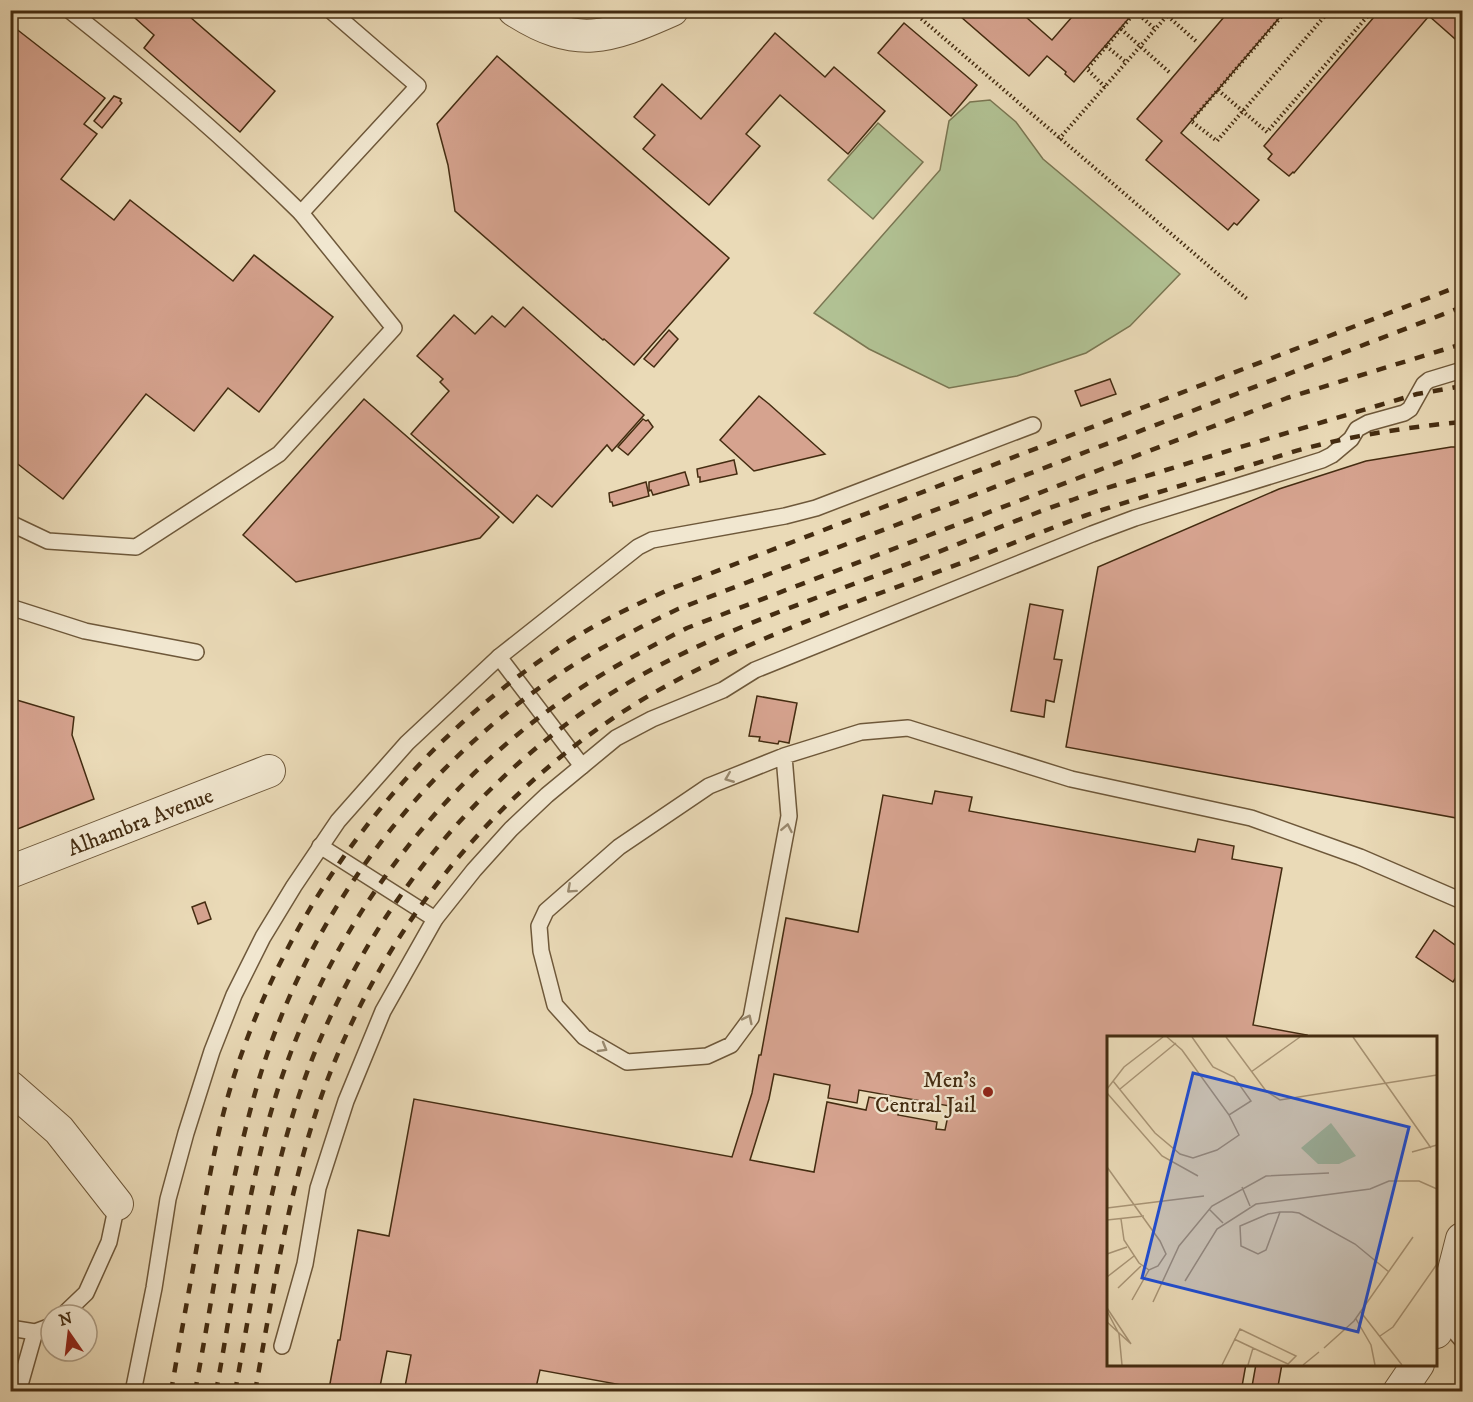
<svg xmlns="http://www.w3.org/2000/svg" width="1473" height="1402" font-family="'IM FELL DW Pica',serif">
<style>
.garden{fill:#b1c193;stroke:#7a7652;stroke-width:1.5}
.building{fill:#d6a38f;stroke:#442c11;stroke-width:1.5;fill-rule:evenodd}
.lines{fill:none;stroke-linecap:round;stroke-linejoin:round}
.lane-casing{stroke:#6e583a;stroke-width:18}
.street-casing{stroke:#6e583a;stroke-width:34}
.path{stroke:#442c11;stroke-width:4;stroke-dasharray:1.5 3;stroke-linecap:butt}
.lane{stroke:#f1e7d0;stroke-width:15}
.street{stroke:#f1e7d0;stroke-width:32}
.rail{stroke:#442c11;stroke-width:4.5;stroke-dasharray:10 10;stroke-linecap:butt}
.oneway{stroke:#9a8a70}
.poi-dot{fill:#8f2418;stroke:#f1e7d0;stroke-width:2}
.labels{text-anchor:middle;stroke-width:4.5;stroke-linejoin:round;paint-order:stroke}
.street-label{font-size:22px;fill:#442c11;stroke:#f1e7d0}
.poi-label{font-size:22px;fill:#442c11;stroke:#f1e7d0;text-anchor:end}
.inset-road{fill:none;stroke:#a89475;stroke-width:1.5}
.view{fill:#1d4ed8;fill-opacity:0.15;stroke:#1d4ed8;stroke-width:3}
.inset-edge{fill:none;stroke:#442c11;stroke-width:3}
</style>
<rect width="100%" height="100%" fill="#eadab7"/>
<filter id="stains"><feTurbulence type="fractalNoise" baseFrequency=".00333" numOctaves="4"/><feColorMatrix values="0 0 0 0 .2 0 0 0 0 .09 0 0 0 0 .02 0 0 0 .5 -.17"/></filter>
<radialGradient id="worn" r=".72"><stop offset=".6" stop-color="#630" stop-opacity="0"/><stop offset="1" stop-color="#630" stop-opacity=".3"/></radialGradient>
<g class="garden">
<path d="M990,100L1016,122L1043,159L1180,274L1130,326L1086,353L1017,376L949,388L869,349L814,313L940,170L949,121L970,102Z"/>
<path d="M878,123L923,162L873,219L828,180Z"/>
</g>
<g class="building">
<path d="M126,10H182L275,91L240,132L144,48L154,35Z"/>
<path d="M953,10H1018L1052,40L1078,10H1136L1074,82L1065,74L1066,72L1047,56L1029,76Z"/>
<path d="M1230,10H1286L1181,133L1259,200L1237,225L1234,223L1228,230L1146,160L1162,141L1137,119Z"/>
<path d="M1380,10H1462V45L1429,16L1294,173L1293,172L1289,176L1268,159L1272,154L1264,146Z"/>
<path d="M904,23L977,85L951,116L878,53Z"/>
<path d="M10,24L105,98L84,124L97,134L61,179L114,220L130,200L233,281L254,255L333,317L259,412L228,388L194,431L146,394L63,499L10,458Z"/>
<path d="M775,33L825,77L834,67L885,111L848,154L780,95L746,134L760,146L709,205L643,149L655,135L634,117L662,84L701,119Z"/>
<path d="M497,56L729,258L634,365L604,339L603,340L455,211L448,165L437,124Z"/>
<path d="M114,96L121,99L120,101L122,103L102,128L94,121Z"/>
<path d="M523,307L644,415L612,451L607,445L552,507L537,495L513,523L411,434L449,391L440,382L443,379L417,356L454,315L475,334L492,316L505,327Z"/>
<path d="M669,330L678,339L654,367L644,359Z"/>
<path d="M1110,379L1116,394L1081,406L1075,391Z"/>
<path d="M759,396L769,404L825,454L754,471L720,440Z"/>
<path d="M364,399L499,517L480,538L296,582L243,535Z"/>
<path d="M643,419L646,421L648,420L653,427L628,455L618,447Z"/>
<path d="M1451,447H1462V819L1066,747L1098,567L1279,489L1366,461Z"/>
<path d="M734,460L737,474L700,482V477H698L697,469Z"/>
<path d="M685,472L689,485L653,495L651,490L649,491V482Z"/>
<path d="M646,482L649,496L613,506L612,502H610L609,493Z"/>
<path d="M1030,604L1063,610L1054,659L1062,660L1054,702L1046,700L1044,717L1011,711Z"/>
<path d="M757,696L797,703L789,743L779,741L778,744L759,741L760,737L749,736Z"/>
<path d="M10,698L74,717L72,735L94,799L10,832Z"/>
<path d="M935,791L972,797L969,811L1195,852L1198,839L1234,846L1232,859L1282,868L1253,1025L1307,1035L1306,1038H1108V1364H1246L1241,1392H621L622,1385L540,1370L535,1392H470L455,1389V1392H404L411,1355L387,1351L379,1392H330L329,1389L338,1340H340L358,1230L389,1236L414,1099L732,1157L752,1093L759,1055H761L786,918L858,932L883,795L932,804ZM774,1074L830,1085L828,1098L857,1103L859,1090L950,1106L945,1130L936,1129L937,1122L898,1115L900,1103L869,1097L866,1110L827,1102L814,1172L750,1160L769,1099Z"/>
<path d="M205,902L211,919L198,924L192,907Z"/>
<path d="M1434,930L1462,950V968L1453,982L1416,957Z"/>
<path d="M1256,1364H1282L1277,1392H1251Z"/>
</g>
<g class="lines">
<g class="lane-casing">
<g id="lane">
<path d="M69,10C150,74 228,141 301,213L418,86L330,10"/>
<path d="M10,523L48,541L136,547L279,454L394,328L301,213"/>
<path d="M10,607L85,631L196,652"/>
<path d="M499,657L582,766"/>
<path d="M784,756L789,816L751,1018L731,1045L707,1056L627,1062L584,1037L555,1005L541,951L539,926L546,911L619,847L709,786L784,756L861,732L908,728L1071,779L1251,818L1360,857L1462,901"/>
<path d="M320,846L435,919"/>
<path d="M63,1315L86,1293L109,1242L117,1204"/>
<path d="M1442,1317L1462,1340"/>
<path d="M10,1328L35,1332L51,1326"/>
<path d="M282,1346L305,1264L318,1188L346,1101L383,1011L435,919L474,870L511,829L547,795L616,738L652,719L723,690L755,670L1092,534L1135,518L1322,460L1332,455L1351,439L1357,429L1368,423L1404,413L1410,409L1424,384L1429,380L1462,370"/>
<path d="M18,1392L35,1332"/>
<path d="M133,1392L154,1288L168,1199L186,1133L212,1051L234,995L263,937L294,886L338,821L407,743L499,657L638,547L652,540L785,516L816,508L1033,425"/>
</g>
</g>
<g class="street-casing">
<g id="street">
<path d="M514,10C576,50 609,38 672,10"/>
<path d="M10,872L269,771"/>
<path d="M10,1087L59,1130L117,1204"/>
<path d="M1436,1332L1442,1317L1462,1239"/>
<path d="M1399,1392L1418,1364"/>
</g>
</g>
<g class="path">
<path d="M911,10L1247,299"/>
<path d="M1161,10L1197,42"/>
<path d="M1287,10L1191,121L1217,141L1330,10"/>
<path d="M1136,12L1156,30"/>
<path d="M1121,29L1170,73"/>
<path d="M1106,46L1127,63"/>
<path d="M1105,87L1087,69L1137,10"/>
<path d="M1218,90L1267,132L1373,10"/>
<path d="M1059,139L1172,10"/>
</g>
<use href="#lane" class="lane"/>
<use href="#street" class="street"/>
<g class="rail">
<path d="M171,1392C180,1339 190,1286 199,1234C209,1180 218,1125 235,1073C291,902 403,753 551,653C588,627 629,608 670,589L1462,285"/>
<path d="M195,1392C214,1290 228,1186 257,1086C306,917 419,765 567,669C603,646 640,627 678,609L1462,307"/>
<path d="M216,1392C234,1294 247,1189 276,1095C328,930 435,784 579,689C614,666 650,647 687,628L1287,398L1462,344"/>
<path d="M235,1392C258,1267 274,1139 327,1024C395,874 511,744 658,666C740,623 831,593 918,560C969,540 1020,518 1072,500C1103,488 1135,480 1166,470C1237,448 1309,426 1380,405L1417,394L1462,386"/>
<path d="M255,1392C272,1297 287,1200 317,1109C376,932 502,776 666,686C763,633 869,598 972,559C1009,545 1046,530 1084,516C1140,497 1197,481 1254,464C1271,459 1287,453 1303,449C1355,435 1409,427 1462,422"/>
</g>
</g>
<defs><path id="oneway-chevron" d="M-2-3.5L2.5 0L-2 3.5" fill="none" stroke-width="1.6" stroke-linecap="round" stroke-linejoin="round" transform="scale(1.5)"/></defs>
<g class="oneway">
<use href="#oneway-chevron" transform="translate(729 778) rotate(158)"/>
<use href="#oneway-chevron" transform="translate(787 828) rotate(-79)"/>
<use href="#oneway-chevron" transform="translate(571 889) rotate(138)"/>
<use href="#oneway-chevron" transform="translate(748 1019) rotate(-64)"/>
<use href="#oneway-chevron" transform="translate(603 1048) rotate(30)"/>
</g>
<circle class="poi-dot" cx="988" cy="1092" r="6"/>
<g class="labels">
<g class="street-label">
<text transform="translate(140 821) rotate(-21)" y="8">Alhambra Avenue</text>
</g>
<g class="poi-label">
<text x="976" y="1087">Men's<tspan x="976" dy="25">Central Jail</tspan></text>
</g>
</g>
<g transform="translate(1107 1036)">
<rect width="330" height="330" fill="#eadab7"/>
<path d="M224,87L249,120L232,128H211L194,112Z" fill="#b1c193"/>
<path class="inset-road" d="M60,1L75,14L122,79L144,65L127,41L106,31L85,1M119,1L159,55L173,64L330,39M246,1L324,112M144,36L193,1M6,45L48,97L73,118L86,122L110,114L132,99L122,79M0,53L17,31L56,1M13,53L69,7M0,57L55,120L91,140M305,116L330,109M0,131L53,205L59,218L51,230L42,234L32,227L17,204L14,183M135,151L143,170M0,172L97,160M102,173L116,187M173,176L159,214L151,218L134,210L133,190L161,178L173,176H185L192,177L248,208L282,236M0,184L37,180M0,218L20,211M0,241L27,220M78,245L110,193L149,168L263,153L282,145H312L330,153M11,252L34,230M25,264L42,234M46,266L72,210L105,170L159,140L222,137M0,272L24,308M0,275L12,298L15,329M253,275L295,329M249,283L264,309L268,329M0,286L23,307M273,300L286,291L330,228M127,303L146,312L141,329M217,312L247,285L306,201M115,329L133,293L189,320L181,328L146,312M196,329L212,316"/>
<path class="view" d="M86,37L302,91L251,296L35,242Z"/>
<rect width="330" height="330" class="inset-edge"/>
</g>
<rect width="1473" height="1402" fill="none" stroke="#eadab7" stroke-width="36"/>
<rect x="12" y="12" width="1449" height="1378" fill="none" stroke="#442c11" stroke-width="3"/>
<rect x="18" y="18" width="1437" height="1366" fill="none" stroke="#442c11" stroke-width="1.5"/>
<g transform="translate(69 1333) rotate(346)"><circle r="28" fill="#f1e7d0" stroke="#ac9c84" stroke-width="1.5"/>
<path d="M0-4.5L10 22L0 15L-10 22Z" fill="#8f2418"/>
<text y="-9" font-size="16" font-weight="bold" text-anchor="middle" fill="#442c11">N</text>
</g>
<rect width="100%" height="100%" filter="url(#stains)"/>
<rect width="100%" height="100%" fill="url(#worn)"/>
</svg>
